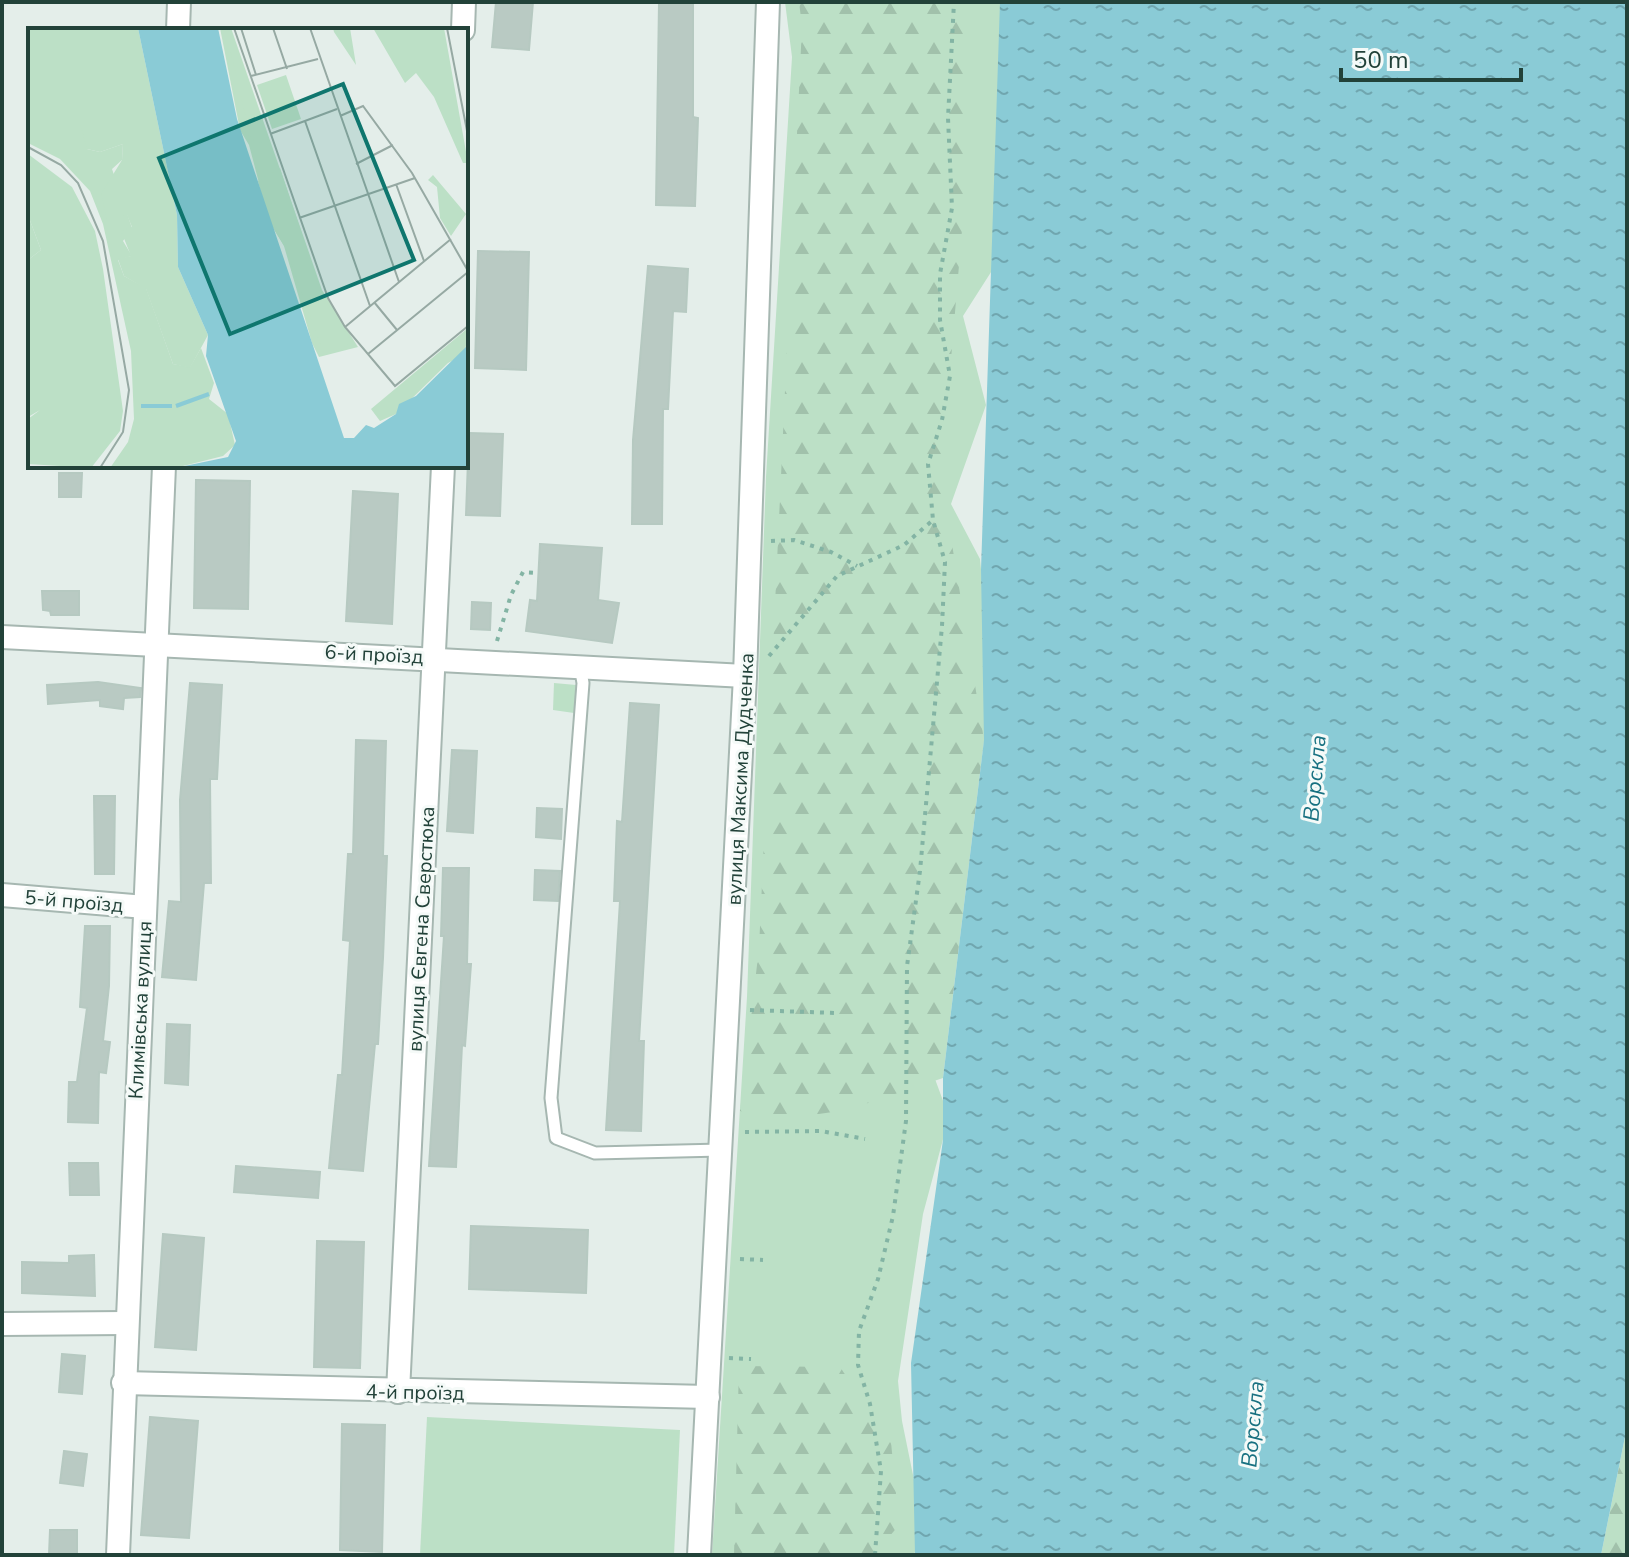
<svg xmlns="http://www.w3.org/2000/svg" width="1629" height="1557" font-family="'Nunito Sans',sans-serif">
<style>
.green{fill:#bce0c6}
.forest{fill:url(#forest-firs)}
.water{fill:url(#water-ripples)}
.building{fill:#b9cac3;stroke:#b6c9c1;stroke-width:2}
.lines{fill:none;stroke-linecap:round;stroke-linejoin:round}
.lane-casing{stroke:#a6b7b1;stroke-width:15}
.street-casing{stroke:#a6b7b1;stroke-width:26}
.path{stroke:#83b4a4;stroke-width:4;stroke-dasharray:4 6;stroke-linecap:butt}
.lane{stroke:#fff;stroke-width:11}
.street{stroke:#fff;stroke-width:22}
.labels{text-anchor:middle;stroke-width:6;stroke-linejoin:round;paint-order:stroke}
.street-label{font-size:20px;fill:#224239;stroke:#f5faf8}
.water-label{font-size:22px;font-style:italic;fill:#187181;stroke:#f5faf8}
.inset-river{fill:none;stroke:#8acbd6;stroke-width:4}
.inset-road{fill:none;stroke:#96a9a3;stroke-width:2}
.view{fill:#0f766e;fill-opacity:0.15;stroke:#0f766e;stroke-width:4}
.inset-edge{fill:none;stroke:#224239;stroke-width:4}
</style>
<defs>
<pattern id="forest-firs" width="22" height="20" patternUnits="userSpaceOnUse" patternTransform="scale(2)"><rect width="22" height="20" fill="#bce0c6"/><path d="M5 1l3.5 6h-7zM16 11l3.5 6h-7z" fill="#a1c1ab"/></pattern>
<pattern id="water-ripples" width="26" height="14" patternUnits="userSpaceOnUse" patternTransform="scale(2)"><rect width="26" height="14" fill="#8acbd6"/><path d="M2 4q2-2 4 0t4 0M15 11q2-2 4 0t4 0" fill="none" stroke="#70a6af"/></pattern>
</defs>
<rect width="100%" height="100%" fill="#e4eeea"/>
<g class="green">
<path d="M785,2H1001L1000,258L963,316L986,405L951,504L980,559L986,619L984,740L935,1079L949,1117L923,1214L898,1381L902,1421L923,1524L914,1555H712L747,997L766,477L792,57Z"/>
<path d="M554,683L576,685L574,713L553,710Z"/>
<path d="M427,1417L680,1430L674,1555H420Z"/>
</g>
<g class="forest">
<path d="M799,2H970V136L941,477L984,740L943,1078L847,1110L776,1120L740,1111L759,948L802,26Z"/>
<path d="M739,1366L840,1367L891,1442L899,1525L874,1555H734Z"/>
<path d="M1627,1427V1555H1601Z"/>
</g>
<path class="water" d="M1000,2H1627V1427L1601,1555H915L911,1363L943,1140V1078L984,740L981,570Z"/>
<g class="building">
<path d="M496,2H533L529,50L492,47Z"/>
<path d="M659,3H693V117L698,118L695,206L656,205Z"/>
<path d="M478,251L529,252L526,370L475,368Z"/>
<path d="M648,266L688,269L686,312L673,311L668,409H663L662,524H632L633,440Z"/>
<path d="M469,433L503,434L500,516L466,515Z"/>
<path d="M59,473H82L81,497H59Z"/>
<path d="M196,480L250,481L248,609L194,608Z"/>
<path d="M353,491L398,494L392,624L346,621Z"/>
<path d="M540,544L602,548L598,600L619,603L612,643L526,631L530,600L537,601Z"/>
<path d="M42,591H79V615H51L50,611L43,610Z"/>
<path d="M472,602L491,603L490,630L471,629Z"/>
<path d="M98,682L141,688L140,697L124,698L123,709L100,706V700L48,704L47,685Z"/>
<path d="M190,683L222,685L217,779H210L211,883H204L196,980L162,977L169,901L181,902L180,800Z"/>
<path d="M630,703L659,705L639,1041H644L641,1131L606,1130L620,901H614L617,821L622,822Z"/>
<path d="M356,740L386,741L383,856H387L383,958L378,1044H375L363,1171L329,1168L338,1075H342L350,941L343,940L348,854H353Z"/>
<path d="M452,750L477,751L473,833L447,831Z"/>
<path d="M94,796H115L114,874H95Z"/>
<path d="M537,808L562,809L561,839L536,837Z"/>
<path d="M443,868H469L467,964H471L465,1046L462,1045L456,1167L429,1166L444,936H441Z"/>
<path d="M535,870L560,871L558,901L534,900Z"/>
<path d="M85,926H110L109,986L103,1041L110,1042L106,1073L99,1072L98,1123L68,1122L69,1082H77L87,1008L80,1007Z"/>
<path d="M167,1024L190,1025L188,1085L165,1083Z"/>
<path d="M69,1163H98L99,1195H70Z"/>
<path d="M236,1166L320,1172L318,1198L234,1192Z"/>
<path d="M471,1226L588,1230L586,1293L469,1289Z"/>
<path d="M163,1234L204,1238L196,1350L155,1347Z"/>
<path d="M317,1241L364,1242L360,1368L314,1367Z"/>
<path d="M94,1255L95,1296L22,1293V1262L69,1263V1256Z"/>
<path d="M62,1354L85,1356L82,1394L59,1392Z"/>
<path d="M150,1417L198,1421L189,1538L141,1535Z"/>
<path d="M342,1424L385,1425L382,1552L340,1550Z"/>
<path d="M64,1451L87,1454L83,1486L60,1483Z"/>
<path d="M50,1530H77V1555H49Z"/>
</g>
<g class="lines">
<g class="lane-casing">
<path id="lane" d="M580,666L583,683L551,1098L556,1138L595,1153L721,1150"/>
</g>
<g class="street-casing">
<g id="street">
<path d="M178,30L179,2"/>
<path d="M463,30L464,2"/>
<path d="M2,637L745,676"/>
<path d="M2,895L145,907"/>
<path d="M2,1324L125,1323"/>
<path d="M123,1383L708,1397"/>
<path d="M398,1392L443,466"/>
<path d="M118,1555L164,466"/>
<path d="M699,1555L745,676L768,2"/>
</g>
</g>
<g class="path">
<path d="M771,541L794,540L831,552L857,566"/>
<path d="M497,641L511,595L523,572L538,573"/>
<path d="M769,656L837,576L904,545L933,520"/>
<path d="M750,1010L837,1013"/>
<path d="M745,1132L821,1131L865,1139"/>
<path d="M740,1259L763,1260"/>
<path d="M729,1358L751,1359"/>
<path d="M875,1555L881,1471L870,1404L858,1365L859,1331L878,1279L893,1216L906,1121L907,966L920,871L942,626L945,562L933,520L928,464L942,420L950,376L940,320V274L952,208L948,118L954,2"/>
</g>
<use href="#lane" class="lane"/>
<use href="#street" class="street"/>
</g>
<g class="labels">
<g class="street-label">
<text transform="translate(374 654) rotate(3)" y="7">6-й проїзд</text>
<text transform="translate(740 779) rotate(-87)" y="7">вулиця Максима Дудченка</text>
<text transform="translate(74 901) rotate(5)" y="7">5-й проїзд</text>
<text transform="translate(421 929) rotate(-87)" y="7">вулиця Євгена Сверстюка</text>
<text transform="translate(140 1010) rotate(-87)" y="7">Климівська вулиця</text>
<text transform="translate(415 1392) rotate(1)" y="7">4-й проїзд</text>
</g>
<g class="water-label">
<text transform="translate(1314 778) rotate(-85)" y="8">Ворскла</text>
<text transform="translate(1252 1424) rotate(-85)" y="8">Ворскла</text>
</g>
</g>
<g transform="translate(28 28)">
<rect width="440" height="440" fill="#e4eeea"/>
<path d="M0,0H110L59,121L72,124L95,116L94,132L84,141L104,200L95,213L104,228L90,232L96,248L118,260L145,336L162,339L173,320L186,355L181,371L200,386L207,417L195,428L147,440H82L100,414L106,391L103,323L75,196L62,163L32,131L0,115ZM192,0H203L294,262L330,319L291,329L284,315L256,218L241,193L221,117L212,102ZM258,47L273,91L244,101L229,57ZM0,126L44,159L67,203L75,241L95,383L92,403L63,440L0,436V391L12,382L0,389V232L13,222L0,187ZM440,300L437,326L420,335L368,386L352,393L343,381Z" fill="#bce0c6"/>
<path d="M0,0H110L149,187L150,239L180,307L162,340L145,336L118,261L96,248L90,231L103,228L93,203L104,199L99,187L79,191L73,166L94,132L95,116L72,124L59,121L52,95L0,108ZM305,0H322L328,37L306,4ZM345,0H416L440,135H435L406,69L388,45L377,55ZM208,17L240,111L229,116L215,101L218,90L202,21ZM252,140L294,266L323,313L313,322L293,318L258,221L241,193L230,153ZM405,147L438,186L423,208L412,190L409,159L400,152ZM0,187L13,222L0,232Z" fill="#bce0c6"/>
<path d="M110,0H190L209,91L316,410H326L338,397L346,400L368,386L371,376L388,368L440,317V440H147L200,429L208,413L178,328L180,307L150,239L149,187Z" fill="#8acbd6"/>
<path class="inset-river" d="M113,378H144M148,378L181,366"/>
<path class="inset-road" d="M206,0L300,270L317,299L367,358L440,298M213,0L228,47M245,0L259,41M282,0L371,254M419,0L440,108M223,48L290,31M312,88L335,78L384,145L440,243M277,93L342,278M242,106L309,81M0,119L33,137L50,155L75,213L101,362L95,404L72,440M328,136L365,117M368,156L396,233M271,190L387,150M346,274L369,302M317,299L423,211M340,326L440,244"/>
<path class="view" d="M315,56L386,232L202,306L131,130Z"/>
<rect width="440" height="440" class="inset-edge"/>
</g>
<rect width="1629" height="1557" fill="none" stroke="#224239" stroke-width="8"/>
<path d="M1341 68v12h180v-12" fill="none" stroke="#224239" stroke-width="4"/>
<text x="1353" y="68" font-size="24" fill="#224239" stroke="#f5faf8" stroke-width="6" paint-order="stroke">50 m</text>
</svg>
